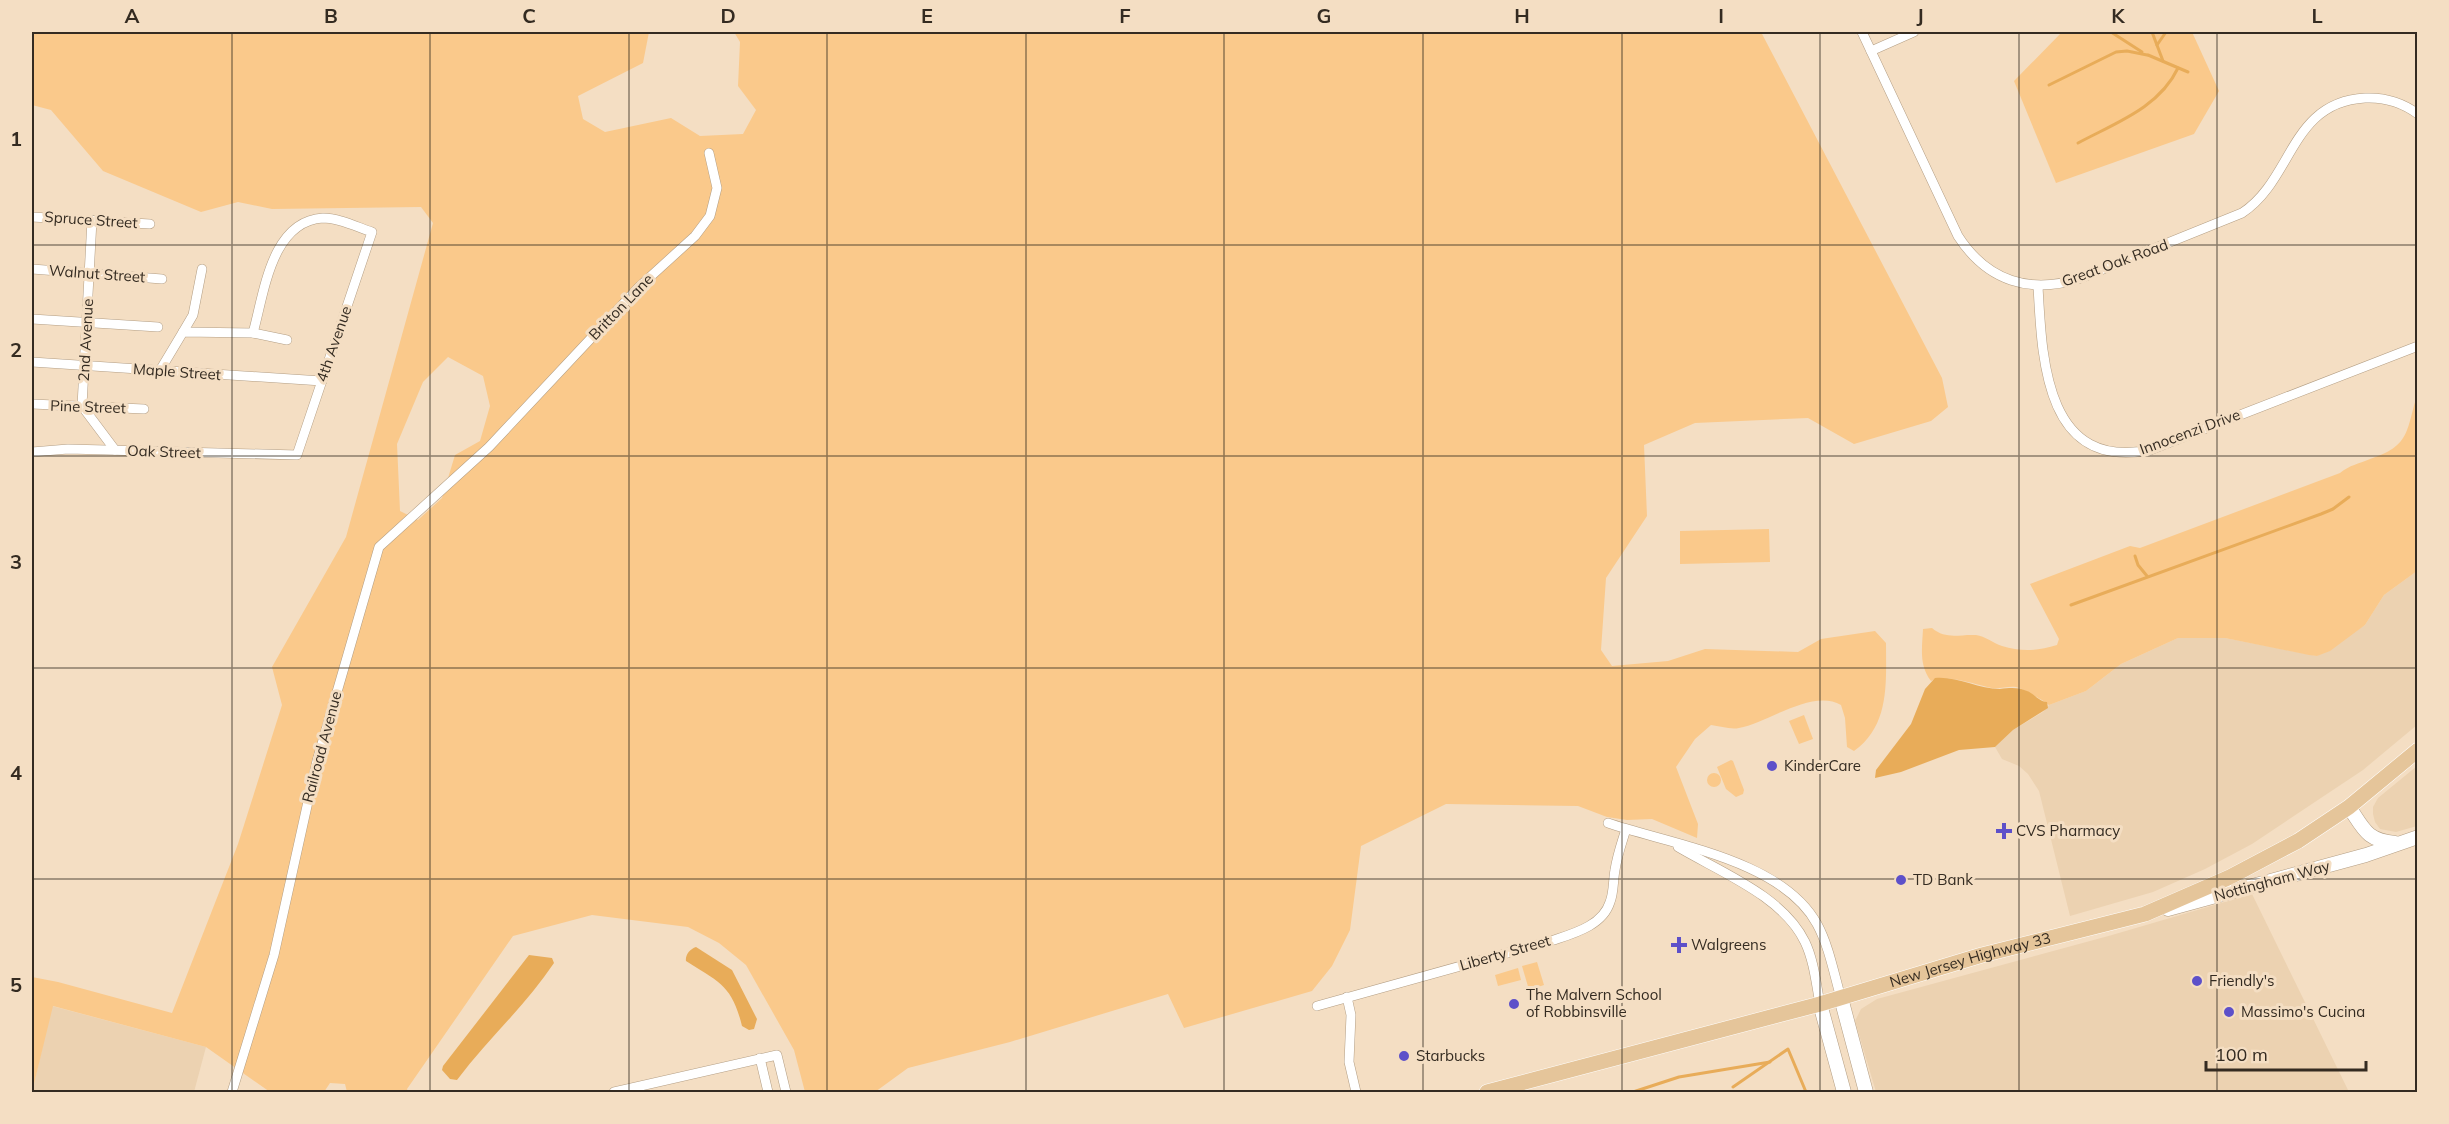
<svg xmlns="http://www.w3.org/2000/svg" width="2449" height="1124" font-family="Mulish,sans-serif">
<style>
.built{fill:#ecd2b1}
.green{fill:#fac98b;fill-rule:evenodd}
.water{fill:#e8ac59}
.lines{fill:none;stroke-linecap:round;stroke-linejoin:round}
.stream{stroke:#e8ac59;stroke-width:3}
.street-casing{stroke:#b39e84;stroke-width:10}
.secondary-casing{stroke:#b39e84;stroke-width:15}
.primary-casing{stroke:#fff;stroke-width:16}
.street{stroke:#fff;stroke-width:9}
.secondary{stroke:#fff;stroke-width:14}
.primary{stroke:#e5c59a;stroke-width:15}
.grid{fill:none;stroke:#342b21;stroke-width:1.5;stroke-opacity:0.55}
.poi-dot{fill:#5d50c9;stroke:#f4dec3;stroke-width:2}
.labels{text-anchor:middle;stroke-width:6;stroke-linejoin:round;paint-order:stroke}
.street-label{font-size:15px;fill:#342b21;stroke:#f4dec3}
.poi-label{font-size:15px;fill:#342b21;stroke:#f4dec3;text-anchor:start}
.neatline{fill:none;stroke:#342b21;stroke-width:2}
.grid-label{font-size:20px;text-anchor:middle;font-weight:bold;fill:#342b21}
</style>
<rect width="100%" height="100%" fill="#f4dec3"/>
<g class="built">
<path d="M2417,571V725L2363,770L2252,844L2205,869L2153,892L2070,916L2039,791L2028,774L2019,766L2002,759L1995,747L2013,730L2043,712L2049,705L2086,691L2121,664L2178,638H2225L2317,656L2365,625L2384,595Z"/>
<path d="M2417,766V826L2396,832L2380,829L2375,822L2373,814V807L2378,798Z"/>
<path d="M2252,894L2349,1092H1876L1855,1021L1861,1009L1877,999L2112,935Z"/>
<path d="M52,1006L206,1047L194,1092H32Z"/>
</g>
<g class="green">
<path d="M32,32H649L643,63L578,96L583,119L605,132L671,118L700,136L743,134L756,110L738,86L740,42L734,32H1761L1942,378L1948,407L1931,421L1854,444L1808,418L1695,423L1644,445L1647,516L1606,578L1601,650L1612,666L1668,661L1705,649L1798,652L1821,639L1875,631L1886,643C1886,683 1890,725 1854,751L1847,747L1845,718L1841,705C1813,688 1767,723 1739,728C1731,730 1720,726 1711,725L1695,739L1676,767L1698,824L1697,838L1652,819L1627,820L1607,817L1578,806L1446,804L1361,846L1350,930L1332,966L1312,991L1184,1028L1168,994L1010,1042L908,1068L875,1092H805L794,1050L746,965L719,943L688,927L592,915L513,936L407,1089L408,1092H347L345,1084L330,1083L324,1092H270L206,1047L53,1006L32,1092V977L58,982L172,1013L238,844L282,705L272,667L346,537L433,223L421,207L272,209L238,202L201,212L103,171L51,110L32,105ZM448,357L483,376L490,406L480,441L455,455L442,498L418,520L400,511L397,444L423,382Z"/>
<path d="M2062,32H2192L2219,91L2194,134L2056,183L2014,81Z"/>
<path d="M2417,395V571L2384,595L2365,625L2330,651L2317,656L2309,655L2225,638H2178L2121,664L2086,691L2049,705C2043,700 2024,689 2016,687C2008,686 2000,689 1992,688C1977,685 1943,673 1931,681C1919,665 1922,649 1923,629L1932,628C1946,640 1959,634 1976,635C1985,636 1993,643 2002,646C2021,652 2038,651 2057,645L2059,639L2030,584L2130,546L2140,548L2340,473C2350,465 2358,464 2370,459C2410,446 2406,432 2417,395Z"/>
<path d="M1769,529L1770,562L1680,564V531Z"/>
<path d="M1804,715L1813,739L1799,744L1789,721Z"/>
<path d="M1731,760L1733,761L1744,790L1743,794L1736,797L1726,789L1717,767Z"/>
<circle cx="1714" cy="780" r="7"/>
<path d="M1537,962L1544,985L1529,990L1522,966Z"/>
<path d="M1518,968L1521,980L1498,986L1495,975Z"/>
</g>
<g class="water">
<path d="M1935,678C1957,676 1978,689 2000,689C2010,688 2017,687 2027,691C2035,694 2038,701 2047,702L2048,708L2013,730L1995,747L1959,750L1901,772L1875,778L1876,770L1911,724L1925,689Z"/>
<path d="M696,947L732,970L757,1019L754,1029L749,1030L742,1026C732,985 719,982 686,961C685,955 690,949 696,947Z"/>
<path d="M529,955L552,958L554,963C526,1005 488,1039 457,1080L450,1079L442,1070L443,1066Z"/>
</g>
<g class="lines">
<g class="stream">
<path d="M2111,32L2142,52"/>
<path d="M2152,32L2163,61"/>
<path d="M2157,45L2166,32"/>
<path d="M2148,55L2188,72"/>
<path d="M2049,85L2116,52L2127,51L2147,55"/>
<path d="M2078,143C2115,123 2159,108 2178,68"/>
<path d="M2135,556L2138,565L2147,576"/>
<path d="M2071,605L2321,514L2333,509L2349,497"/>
<path d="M1733,1087L1788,1049L1806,1092"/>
<path d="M1633,1092L1679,1077L1770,1062"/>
</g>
<g class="street-casing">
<g id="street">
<path d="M1862,32L1958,236C1987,281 2030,295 2081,278L2242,213C2293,180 2290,102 2365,98C2384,97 2403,103 2418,114"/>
<path d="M1871,51L1914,32"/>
<path d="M32,217L150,224"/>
<path d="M92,220L82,406L115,450"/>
<path d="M32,269L162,279"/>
<path d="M2038,286C2042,359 2045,471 2150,450L2418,346"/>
<path d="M32,319L158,327"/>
<path d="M183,332L193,315L202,269"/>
<path d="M32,362L322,381"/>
<path d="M159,372L183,332L253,333L287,340"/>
<path d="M32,404L144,409"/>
<path d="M32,452L68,449L297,455L372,232C357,227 339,218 323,218C271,221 264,294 253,333"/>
<path d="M1608,823C1673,845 1782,860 1817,924C1829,946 1834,974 1841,998"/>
<path d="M1678,847C1720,872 1783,896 1805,942C1814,961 1816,983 1820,1004"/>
<path d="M1347,997L1351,1015L1349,1062L1356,1092"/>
<path d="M1317,1006L1554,940C1575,933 1603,925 1610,902C1614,892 1613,880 1615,870C1617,856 1622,842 1626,829"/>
<path d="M760,1058L768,1092"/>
<path d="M232,1092L274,955L317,761L379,547L489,447L639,287L695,236L710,216L717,188L709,153"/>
<path d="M614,1092L777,1055L786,1092"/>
</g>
</g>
<g class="secondary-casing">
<g id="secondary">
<path d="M2349,807C2364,829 2366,840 2395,843"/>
<path d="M2168,909L2366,855L2418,837"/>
<path d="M1841,998L1866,1092"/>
<path d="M1820,1004L1844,1092"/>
</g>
</g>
<g class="primary-casing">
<g id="primary">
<path id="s1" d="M1487,1092L1820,1004L1982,955L2145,914L2230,877L2298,841L2349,807L2418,750"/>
</g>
</g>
<use href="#street" class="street"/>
<use href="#secondary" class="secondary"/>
<use href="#primary" class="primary"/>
</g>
<path class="grid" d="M232,32V1092M430,32V1092M629,32V1092M827,32V1092M1026,32V1092M1224,32V1092M1423,32V1092M1622,32V1092M1820,32V1092M2019,32V1092M2217,32V1092M32,245H2418M32,456H2418M32,668H2418M32,879H2418"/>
<g class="poi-dot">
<circle cx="1772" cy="766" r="6"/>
<path d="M2001 822h6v6h6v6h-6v6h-6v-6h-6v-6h6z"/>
<circle cx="1901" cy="880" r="6"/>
<path d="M1676 936h6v6h6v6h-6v6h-6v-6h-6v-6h6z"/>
<circle cx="2197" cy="981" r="6"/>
<circle cx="1514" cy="1004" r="6"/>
<circle cx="2229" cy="1012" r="6"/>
<circle cx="1404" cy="1056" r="6"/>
</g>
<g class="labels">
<g class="street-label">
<text transform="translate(91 220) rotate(4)" y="5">Spruce Street</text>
<text transform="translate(2115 263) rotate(-20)" y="5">Great Oak Road</text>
<text transform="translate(97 274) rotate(4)" y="5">Walnut Street</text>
<text transform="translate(621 307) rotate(-46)" y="5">Britton Lane</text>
<text transform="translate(86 340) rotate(-87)" y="5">2nd Avenue</text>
<text transform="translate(334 344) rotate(-71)" y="5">4th Avenue</text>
<text transform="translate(177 372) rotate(4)" y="5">Maple Street</text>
<text transform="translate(88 407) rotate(2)" y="5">Pine Street</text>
<text transform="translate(2190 432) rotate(-20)" y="5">Innocenzi Drive</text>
<text transform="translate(164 452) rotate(2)" y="5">Oak Street</text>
<text transform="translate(322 747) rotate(-75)" y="5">Railroad Avenue</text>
<text transform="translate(2272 881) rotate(-15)" y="5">Nottingham Way</text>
<text transform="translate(1505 953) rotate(-16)" y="5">Liberty Street</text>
<text dy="5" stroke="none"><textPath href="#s1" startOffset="501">New Jersey Highway 33</textPath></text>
</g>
<g class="poi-label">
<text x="1784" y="771">KinderCare</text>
<text x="2016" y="836">CVS Pharmacy</text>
<text x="1913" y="885">TD Bank</text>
<text x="1691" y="950">Walgreens</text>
<text x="2209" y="986">Friendly's</text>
<text x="1526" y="1000">The Malvern School<tspan x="1526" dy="17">of Robbinsville</tspan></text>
<text x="2241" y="1017">Massimo's Cucina</text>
<text x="1416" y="1061">Starbucks</text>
</g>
</g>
<rect width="2449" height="1124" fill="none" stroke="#f4dec3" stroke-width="66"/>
<path d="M2206 1061v9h160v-9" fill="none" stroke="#342b21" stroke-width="3"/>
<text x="2215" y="1061" font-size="18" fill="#342b21" stroke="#f4dec3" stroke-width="4.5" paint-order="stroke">100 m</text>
<rect x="33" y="33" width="2383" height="1058" class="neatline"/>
<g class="grid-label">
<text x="132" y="23">A</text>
<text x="331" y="23">B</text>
<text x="529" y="23">C</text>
<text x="728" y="23">D</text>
<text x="927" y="23">E</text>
<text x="1125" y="23">F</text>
<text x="1324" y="23">G</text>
<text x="1522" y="23">H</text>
<text x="1721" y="23">I</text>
<text x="1920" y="23">J</text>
<text x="2118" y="23">K</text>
<text x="2317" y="23">L</text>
<text x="16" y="146">1</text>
<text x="16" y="357">2</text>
<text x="16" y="569">3</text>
<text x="16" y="780">4</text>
<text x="16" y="992">5</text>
</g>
</svg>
